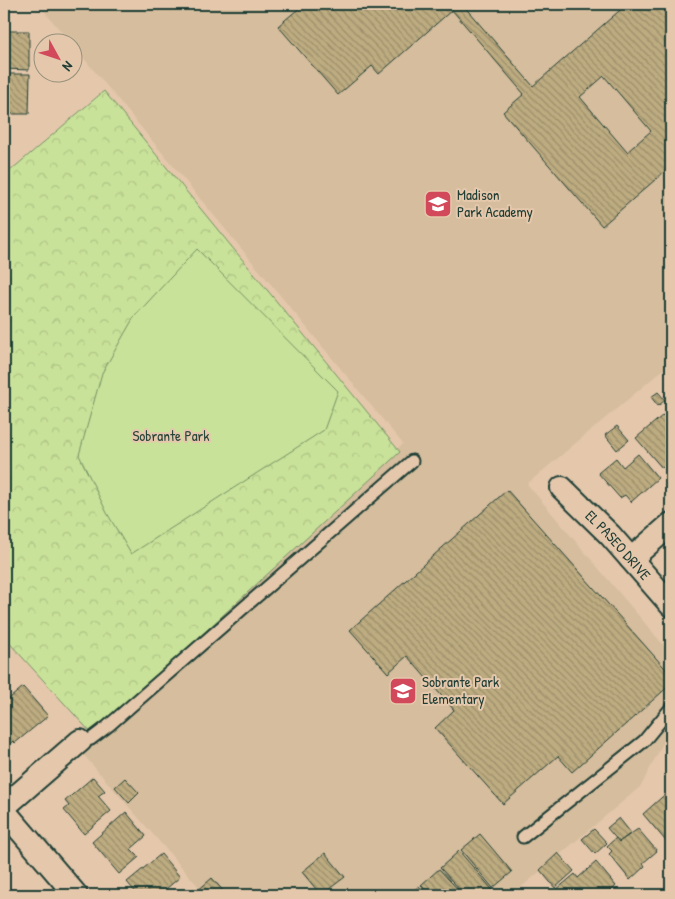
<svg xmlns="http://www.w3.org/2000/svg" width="675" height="899" font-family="'Patrick Hand',sans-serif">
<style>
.built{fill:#d5bd9d}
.forest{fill:url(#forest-crowns);stroke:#749066}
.garden{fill:#c9e299;stroke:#749066}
.building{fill:url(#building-back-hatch);stroke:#1f3d34;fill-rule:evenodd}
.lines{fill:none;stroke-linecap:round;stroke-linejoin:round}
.lane-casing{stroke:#1f3d34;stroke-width:15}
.street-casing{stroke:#1f3d34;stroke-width:26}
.lane{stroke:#e5c8ac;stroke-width:11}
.street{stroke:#e5c8ac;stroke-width:22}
.labels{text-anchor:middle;stroke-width:4;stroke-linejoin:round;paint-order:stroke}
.poi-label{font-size:15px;fill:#1f3d34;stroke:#e5c8ac;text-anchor:start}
.park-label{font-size:15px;fill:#284539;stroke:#e5c8ac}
.street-label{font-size:15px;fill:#1f3d34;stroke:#e5c8ac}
</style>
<defs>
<pattern id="forest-crowns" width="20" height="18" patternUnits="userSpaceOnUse" patternTransform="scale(1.25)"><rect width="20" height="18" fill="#c9e299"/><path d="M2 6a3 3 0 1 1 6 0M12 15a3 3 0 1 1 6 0" fill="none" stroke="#acc384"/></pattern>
<pattern id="building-back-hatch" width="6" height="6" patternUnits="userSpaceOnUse" patternTransform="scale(1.25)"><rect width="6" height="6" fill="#beac81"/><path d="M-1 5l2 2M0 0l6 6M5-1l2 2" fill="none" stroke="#9a8d6a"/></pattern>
</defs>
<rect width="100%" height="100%" fill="#e5c8ac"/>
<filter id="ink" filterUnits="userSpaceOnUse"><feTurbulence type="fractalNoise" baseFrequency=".02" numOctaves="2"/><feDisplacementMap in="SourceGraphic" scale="10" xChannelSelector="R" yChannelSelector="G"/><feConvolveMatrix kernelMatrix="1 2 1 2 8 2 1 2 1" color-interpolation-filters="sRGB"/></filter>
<g filter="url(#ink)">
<path class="built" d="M38,4H671V363L527,484L671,654V727L641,786L512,895H206L75,745L403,444L73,45L72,42H70Z"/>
<path class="forest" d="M104,91L400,452L93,735L4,637V176Z"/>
<path class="garden" d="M197,249L338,391L324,430L131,554L107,513L79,455L102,373L134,317Z"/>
<g class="building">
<path d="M304,4H462L533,86L627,4H671V166L602,226L503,112L524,94L452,10L379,74L372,66L338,95L278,26ZM604,76L651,131L627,152L580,97Z"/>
<path d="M4,31H29V70L4,69Z"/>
<path d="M4,74H30L29,114H4Z"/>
<path d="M658,392L665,400L658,406L651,397Z"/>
<path d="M669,410L671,412V464L669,462L662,468L636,438Z"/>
<path d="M617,426L629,440L617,450L605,435Z"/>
<path d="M638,454L658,478L631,502L625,495L620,498L598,473L616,458L623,467Z"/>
<path d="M507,490L671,675V684L572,772L558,756L503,804L435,728L454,710L407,656L388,673L350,630Z"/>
<path d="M23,687L48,716L15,743L13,741L7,746L4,742V703Z"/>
<path d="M93,777L105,791L98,796L111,811L84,834L64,810L69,806L65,801Z"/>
<path d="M125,778L139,793L129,803L115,787Z"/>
<path d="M671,789V844L670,846L643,814Z"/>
<path d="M126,812L146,836L131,849L139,857L119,874L92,842Z"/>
<path d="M619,818L631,833L619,842L607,828Z"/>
<path d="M594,829L607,843L595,854L582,839Z"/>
<path d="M638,829L657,851L643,863L645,866L630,880L609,854L612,851L607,846L616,838L619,842Z"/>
<path d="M480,834L512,872L493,888L461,850Z"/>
<path d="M459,851L492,889L484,895H465L440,868Z"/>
<path d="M325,853L345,877L321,895L302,872Z"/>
<path d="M558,853L574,871L555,888L540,870Z"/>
<path d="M161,854L180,877L166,889L172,895H138L127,882Z"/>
<path d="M596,862L616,886L606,895H561L556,890L575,874L578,878Z"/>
<path d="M439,869L463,895H430L421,885Z"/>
<path d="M212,878L225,893L222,895H189L193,891L195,893Z"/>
<path d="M419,886L426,895H408Z"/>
</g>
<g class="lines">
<g class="lane-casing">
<g id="lane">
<path d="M80,741L91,739L108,726L412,461"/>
<path d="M523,837L644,741L671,708"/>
</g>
</g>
<g class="street-casing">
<g id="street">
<path id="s1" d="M562,488L610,535L671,605"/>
<path d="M631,559L671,524"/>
<path d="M4,807L80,741"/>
<path d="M4,811L76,895"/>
</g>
</g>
<use href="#lane" class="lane"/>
<use href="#street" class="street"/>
</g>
</g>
<defs>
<g id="school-square" transform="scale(1.4375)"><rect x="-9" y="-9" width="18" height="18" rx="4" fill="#d1495b" stroke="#e5c8ac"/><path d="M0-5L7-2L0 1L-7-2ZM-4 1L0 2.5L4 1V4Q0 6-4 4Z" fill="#fff"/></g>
</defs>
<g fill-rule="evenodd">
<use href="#school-square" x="438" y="204"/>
<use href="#school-square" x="403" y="691"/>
</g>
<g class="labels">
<g class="poi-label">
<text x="457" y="200">Madison<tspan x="457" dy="17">Park Academy</tspan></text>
<text x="422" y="687">Sobrante Park<tspan x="422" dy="17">Elementary</tspan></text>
</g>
<g class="park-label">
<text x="171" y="441">Sobrante Park</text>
</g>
<g class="street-label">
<text dy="5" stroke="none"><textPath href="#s1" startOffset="80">EL PASEO DRIVE</textPath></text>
</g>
</g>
<rect width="675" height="899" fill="none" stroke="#e5c8ac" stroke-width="20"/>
<rect x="10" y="10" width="655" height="879" fill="none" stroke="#1f3d34" stroke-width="2" filter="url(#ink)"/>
<g transform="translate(58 58) rotate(130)"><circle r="24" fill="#e5c8ac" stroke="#96907c"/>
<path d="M0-4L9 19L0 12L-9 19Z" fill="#d1495b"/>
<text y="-8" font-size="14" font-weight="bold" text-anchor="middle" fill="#1f3d34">N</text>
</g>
</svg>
